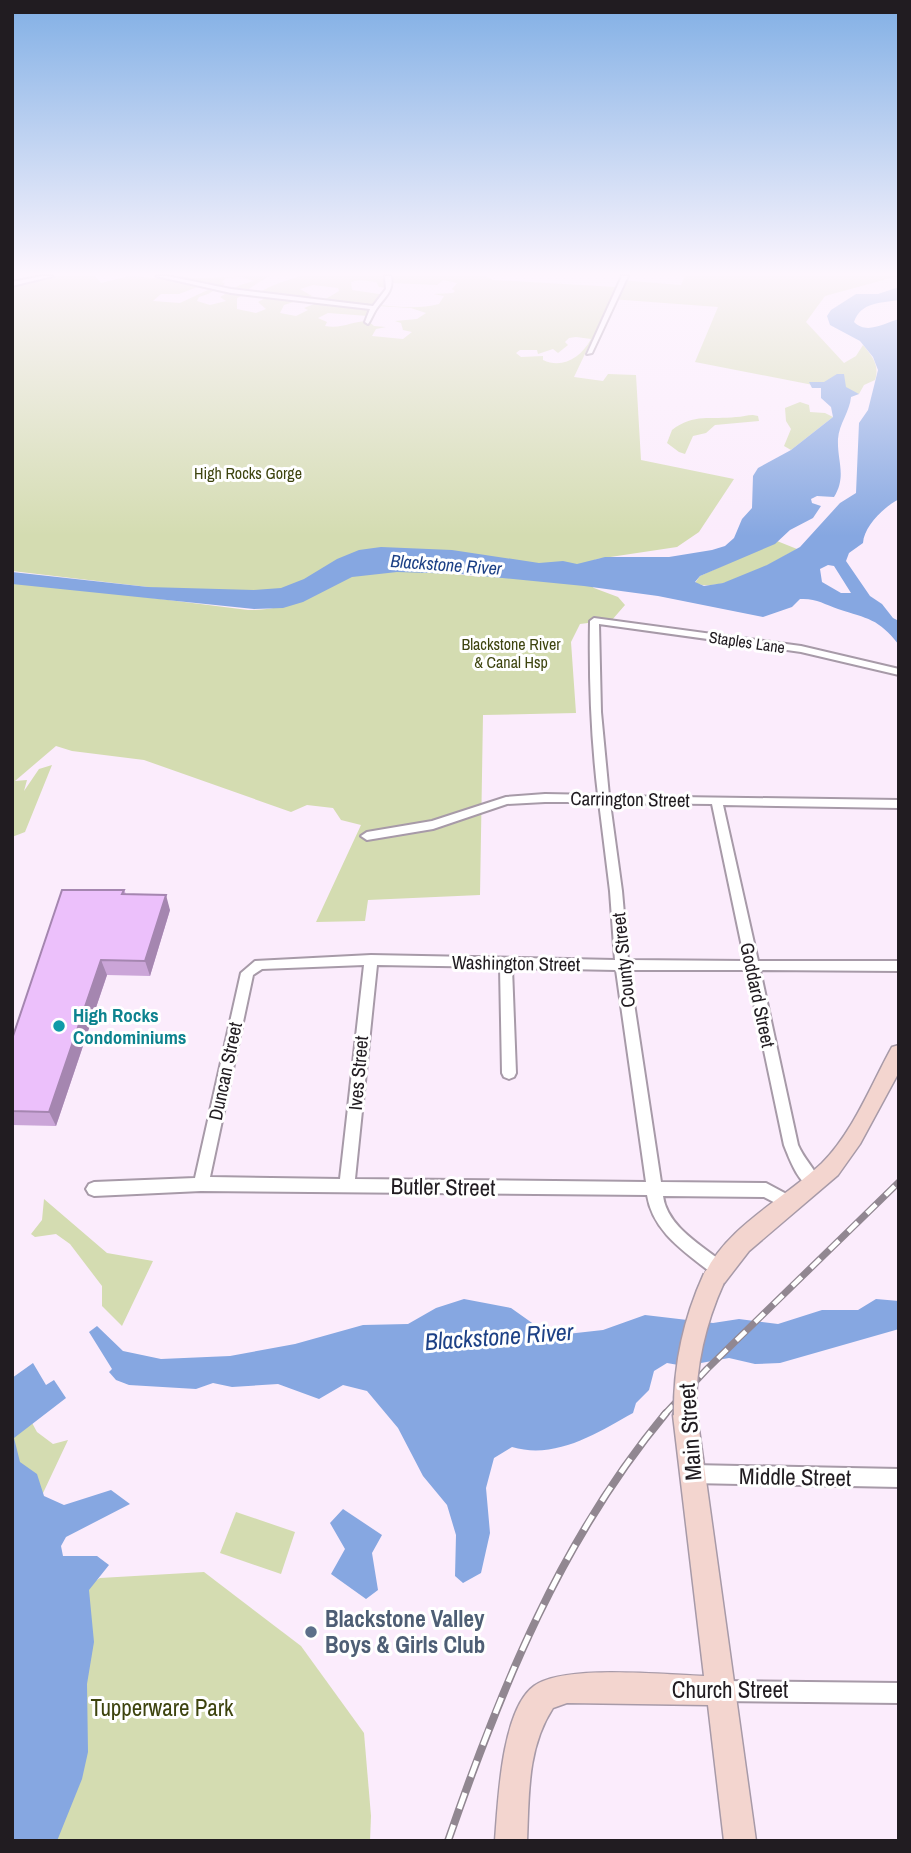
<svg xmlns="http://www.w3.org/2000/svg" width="911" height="1853" font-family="'Archivo Narrow',sans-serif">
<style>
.green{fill:#d4dcb1;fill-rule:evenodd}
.water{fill:#86a7e1;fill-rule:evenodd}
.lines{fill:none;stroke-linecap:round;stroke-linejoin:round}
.street-casing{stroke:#a79aa8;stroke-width:4}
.secondary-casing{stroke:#a79aa8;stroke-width:3}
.street{fill:#fff;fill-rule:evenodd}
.secondary{fill:#f3d5cf;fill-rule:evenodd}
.rail-far1-casing{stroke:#918791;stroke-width:7}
.rail-casing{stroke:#918791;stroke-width:8}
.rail-far1{stroke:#fff;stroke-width:4.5;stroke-dasharray:13;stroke-linecap:butt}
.rail{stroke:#fff;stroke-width:5;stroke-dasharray:17;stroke-linecap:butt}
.secondary-bridge-casing{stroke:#a79aa8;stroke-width:25;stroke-linecap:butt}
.secondary-bridge{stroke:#f3d5cf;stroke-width:22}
.wall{fill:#cba5d8}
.shaded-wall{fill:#a586b0}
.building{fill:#ecc0fb;stroke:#a586b0;stroke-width:2}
.culture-dot{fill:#0f9aa8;stroke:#fff;stroke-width:2.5}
.service-dot{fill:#5c6f8a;stroke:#fff;stroke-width:2.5}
.labels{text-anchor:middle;stroke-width:6;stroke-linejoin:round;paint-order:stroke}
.far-park-label{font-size:16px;fill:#3e440f;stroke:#fff}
.far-street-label{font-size:16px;fill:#211c21;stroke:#fff}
.far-water-label{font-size:18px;font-style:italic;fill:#1d4186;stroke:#fff}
.street-label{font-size:19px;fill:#211c21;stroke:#fff}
.culture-label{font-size:19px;font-weight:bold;fill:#0d838f;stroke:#fff;text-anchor:start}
.near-street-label{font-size:23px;fill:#211c21;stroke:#fff}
.near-service-label{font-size:23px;font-weight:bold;fill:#4e5e75;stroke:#fff;text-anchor:start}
.near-park-label{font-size:23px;fill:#3e440f;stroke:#fff}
.near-water-label{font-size:24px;font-style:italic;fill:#1d4186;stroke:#fff}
</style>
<rect width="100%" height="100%" fill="#fbecfc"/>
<g class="green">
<path d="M51,276H95L101,283L129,276L171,279L178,276L194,278L269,276L244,292L248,293L237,298V309L256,313L266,309L258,302L269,296L258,294C270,285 285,281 300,276H487L493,280L616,287L619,280L681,285L685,276H898L825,296L806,322L844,363L856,356L863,345C872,356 880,365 875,380L864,385L859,394L695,362L718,307L611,299L574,377L603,381L608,374L636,375L641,460L734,479L699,532L677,547L597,559L570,570L326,572L259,600L12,571V284ZM241,277L254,281L240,285L220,297L226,301L210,305L197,301L199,297L208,294L225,284L222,282L226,278ZM360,280L376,282L379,287L389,288L391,283L437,285L443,280L457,283L452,289L455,291L453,293L433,294L444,296L439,304C420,309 398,307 378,305L386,295L352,290L351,282ZM313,285L338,288L339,291C328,298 318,303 304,308L308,310L296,316L280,313L284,305L312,296L300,289ZM200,286L212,288L180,303L153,301L161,294H179ZM378,306L411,308L426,313L417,319L395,321L401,323L403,330L412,332L403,339L372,336L376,329L386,327L374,326L368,321C352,321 343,329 325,326L327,322L318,318L328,313L368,316ZM576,337L591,339C581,358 562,369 543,360V356L521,357L516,353L520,350H537L538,354L553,349L558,353L568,345L565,342L569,338Z"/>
<path d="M800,402L809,405L810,412L825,413L833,417L791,450L784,446L791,429L786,421L785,408Z"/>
<path d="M753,415L758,416L759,421L715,425L706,433L693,436L685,454L679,452L667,443L672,430C694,413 711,420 736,417C742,417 747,415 753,415Z"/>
<path d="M777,541L797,549C774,562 721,594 695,583L700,576Z"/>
<path d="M356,570L441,572L480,577L483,570L575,574L594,588L618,597L625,605L612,620L580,624L571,642L576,713L483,715L480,895L368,900L365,921L316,922L361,825L341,820L333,808L307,805L291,812L144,760L72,751L56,746L15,781L27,780L24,791L39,769L52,765L25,832L12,837V583H33L248,610C295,610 318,593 356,570Z"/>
<path d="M44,1199L107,1253L153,1261L122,1326L102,1306V1286L70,1244L56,1234L35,1237L31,1234L42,1220Z"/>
<path d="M31,1421L37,1432L53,1444L68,1440L28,1525L12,1437Z"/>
<path d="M236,1512L295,1532L281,1574L220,1553Z"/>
<path d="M204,1572L301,1646L364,1733L371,1816L370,1841H12L28,1624L100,1578Z"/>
</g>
<g class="water">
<path d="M899,287V300C880,303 861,302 854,322C867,335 884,323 899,319V499C884,507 864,526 863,543L849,553L846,561L870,596L882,604L893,618L899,621V645C878,618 868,619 838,609C824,604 816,598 800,599L792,607L763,617L658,596L584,586L461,574L397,572L352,577L303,602L283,608L254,609L12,584V572L148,587L254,590L281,588L304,579L337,559L359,550L381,547L452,550L539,563L563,561L577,564L605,557H669L712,550L725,546L734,538L742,519L752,508L753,476L758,468L791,450L833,417L831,407L821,398V388H812L809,382H824L837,374H844L846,387L859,394L851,397C850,411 839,424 838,439C837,461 847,476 834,497L817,496L811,499L812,503L821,506L813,518L790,530L775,544L700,576L695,582L704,586L723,583L767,565L800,547L840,503L856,493L859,423L868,410L878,370L873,357L860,341L830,325L827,316L831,310L856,294H878ZM828,565L834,566L851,593H841L822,582L820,569Z"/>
<path d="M464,1299L511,1308L535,1325L567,1334L603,1330L645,1315L713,1323L739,1319L778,1324L822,1310H858L876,1299L899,1301V1329L780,1363L755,1364L729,1358L684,1366L667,1363L654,1371L649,1390L636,1403L633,1413C597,1433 556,1460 512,1447L494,1458L486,1488L490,1533L481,1573L463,1583L455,1576L456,1535L447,1505L423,1476L398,1428L367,1391L343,1385L319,1399L278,1384L232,1387L213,1383L196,1389L129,1385L116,1380L109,1372L112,1369L89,1332L97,1326L123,1351L161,1359L230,1356L295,1344L363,1325L408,1324L436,1308Z"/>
<path d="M33,1363L46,1385L54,1380L66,1398L14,1438L20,1462L37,1474L44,1496L64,1505L111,1490L130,1504L66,1537L61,1546L63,1556H97L109,1565L89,1590L94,1642L87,1684L88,1752L82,1779L57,1841H12V1378Z"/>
<path d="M343,1509L382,1535L372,1553L378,1590L366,1599L331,1574L345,1549L330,1523Z"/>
</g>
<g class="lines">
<g class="street-casing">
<g id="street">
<path d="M42,276H53L12,286V282Z"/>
<path d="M156,276H167L231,289L373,306L386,289L385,276H391C394,291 385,297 377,308C373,314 371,320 368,324L365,322L370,309L231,293Z"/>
<path d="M622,276H628L592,353L587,354Z"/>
<path d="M594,618L801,646L899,669V675L801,652L599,624L601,712L609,796L899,800V808L723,805L758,961H899V971L760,970L798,1145C804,1159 815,1169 821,1183L819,1188L814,1190C798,1183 790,1160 784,1145L747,970H629L661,1182L766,1183L794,1198L797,1203L794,1208L789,1210L764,1197L663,1196C667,1227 703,1246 726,1265L728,1270L726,1275L720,1278L714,1275C687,1253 653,1233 647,1195L201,1191L94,1196L89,1194L86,1189L89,1184L94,1182L195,1178L241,973L255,961L371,955L615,960L610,891L599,802H545L507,804L433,829L367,840L361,836L367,832L432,821L506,797L545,794L598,795C591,737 589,679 590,621ZM610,803L712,804L745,961L628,960L622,891ZM364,965L340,1179L210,1177L253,975L262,969ZM377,965L500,967L502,1073L504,1077L509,1079L514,1077L516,1073L512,968L616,970L646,1182L355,1179Z"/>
<path d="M692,1465L899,1469V1487L692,1483L686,1480L683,1474L686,1468Z"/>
<path d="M720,1681L899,1683V1703L720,1701L713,1698L710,1691L713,1684Z"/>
</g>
</g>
<g class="secondary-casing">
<g id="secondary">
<path d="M899,1045V1072L860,1144L838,1175L749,1251L722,1286L714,1289L706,1286L703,1278C724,1228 784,1199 822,1163C853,1132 871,1085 892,1047Z"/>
<path d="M685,1403L694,1406L697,1415L756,1841H724L708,1705L567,1703L553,1708C527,1748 529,1795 527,1841H495C498,1804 501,1710 534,1686C564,1664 665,1675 704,1676L673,1415L676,1406Z"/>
</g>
</g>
<use href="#street" class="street"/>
<use href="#secondary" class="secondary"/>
<g class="rail-far1-casing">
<path id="rail-far1" d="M664,1415L707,1369L899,1182"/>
</g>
<g class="rail-casing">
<path id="rail" d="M448,1841C501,1688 561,1539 666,1413"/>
</g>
<use href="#rail-far1" class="rail-far1"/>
<use href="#rail" class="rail"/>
<g class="secondary-bridge-casing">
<path id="secondary-bridge" d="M685,1415C684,1366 694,1322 714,1278"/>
</g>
<use href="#secondary-bridge" class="secondary-bridge"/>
</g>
<path class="wall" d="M124,890L126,894L170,910L150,976L107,975L56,1126L12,1125V1039Z"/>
<g class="shaded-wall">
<path d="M166,895L170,910L150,976L145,961Z"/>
<path d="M101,960L107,975L56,1126L49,1112Z"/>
</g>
<path class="building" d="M62,890H124L122,894L166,895L145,961L101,960L49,1112L12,1111V1039Z"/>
<linearGradient id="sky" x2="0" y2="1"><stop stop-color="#81afe5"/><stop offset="0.51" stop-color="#fdf6fe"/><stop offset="1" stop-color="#fdf6fe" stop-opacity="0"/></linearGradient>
<rect width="911" height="536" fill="url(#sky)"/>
<circle class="culture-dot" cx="59" cy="1026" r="7"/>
<circle class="service-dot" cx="311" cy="1632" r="7"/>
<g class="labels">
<g class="far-park-label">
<text x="248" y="479">High Rocks Gorge</text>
<text x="511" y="650">Blackstone River<tspan x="511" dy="18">&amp; Canal Hsp</tspan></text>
</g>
<g class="far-street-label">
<text transform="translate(747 642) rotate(8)" y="6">Staples Lane</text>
</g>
<g class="far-water-label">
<text transform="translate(446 565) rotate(4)" y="6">Blackstone River</text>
</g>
<g class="street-label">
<text transform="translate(630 799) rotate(1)" y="7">Carrington Street</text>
<text transform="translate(623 960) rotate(-96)" y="7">County Street</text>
<text transform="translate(516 963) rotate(1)" y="7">Washington Street</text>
<text transform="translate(758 995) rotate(78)" y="7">Goddard Street</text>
<text transform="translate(225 1071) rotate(-78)" y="7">Duncan Street</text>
<text transform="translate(358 1073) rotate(-85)" y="7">Ives Street</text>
</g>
<g class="culture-label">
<text x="73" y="1022">High Rocks<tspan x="73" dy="22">Condominiums</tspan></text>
</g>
<g class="near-street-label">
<text transform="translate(443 1187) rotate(1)" y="8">Butler Street</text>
<text transform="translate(690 1432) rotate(-94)" y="8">Main Street</text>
<text transform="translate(795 1477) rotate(1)" y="8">Middle Street</text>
<text x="730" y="1698">Church Street</text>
</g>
<g class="near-service-label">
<text x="325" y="1627">Blackstone Valley<tspan x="325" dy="26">Boys &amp; Girls Club</tspan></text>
</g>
<g class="near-park-label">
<text x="162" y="1716">Tupperware Park</text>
</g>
<g class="near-water-label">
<text transform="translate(499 1337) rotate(-4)" y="8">Blackstone River</text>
</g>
</g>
<rect width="911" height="1853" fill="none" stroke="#211c21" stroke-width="28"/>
</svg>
